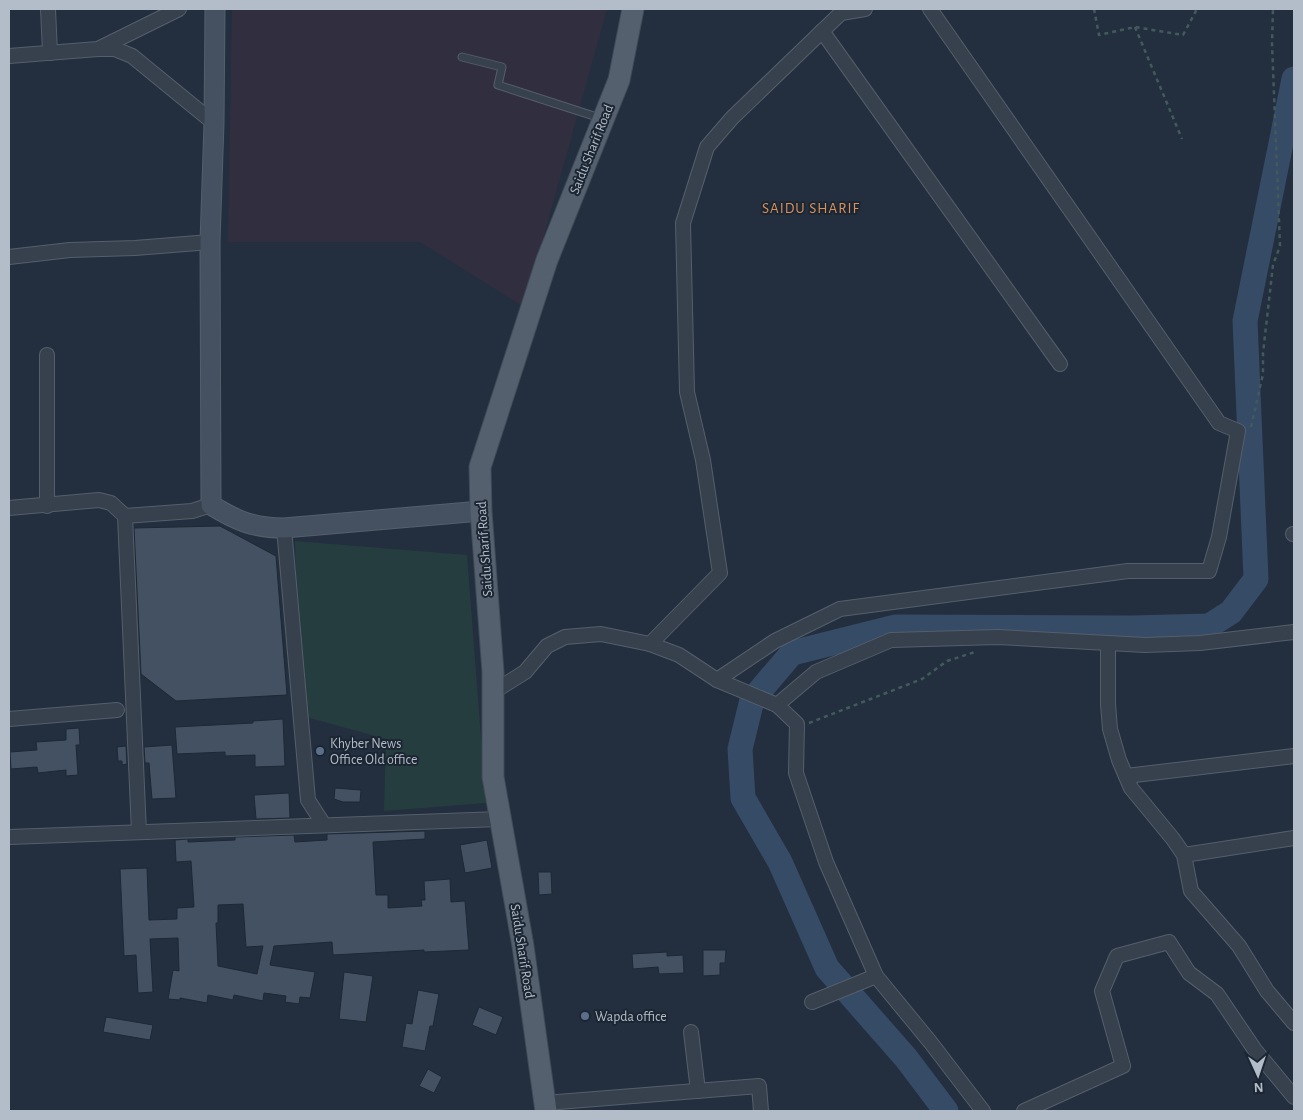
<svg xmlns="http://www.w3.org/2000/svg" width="1303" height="1120" font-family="'Alegreya Sans',sans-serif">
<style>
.medical{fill:#312f3f}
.green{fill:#253d3f}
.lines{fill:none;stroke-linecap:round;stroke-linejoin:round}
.river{stroke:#354b66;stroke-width:25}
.building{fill:#435162;stroke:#1e2835;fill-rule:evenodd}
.lane-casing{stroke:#555f6c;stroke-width:9}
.street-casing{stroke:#555f6c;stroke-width:16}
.secondary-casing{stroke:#555f6c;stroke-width:21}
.primary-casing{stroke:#404a57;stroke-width:23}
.path{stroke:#435a5c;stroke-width:2.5;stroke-dasharray:4 4;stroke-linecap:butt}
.lane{stroke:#37414e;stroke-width:7}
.street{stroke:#37414e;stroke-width:14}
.secondary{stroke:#455061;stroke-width:19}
.primary{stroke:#55606e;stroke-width:21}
.service-dot{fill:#5c6f8a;stroke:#1c2633;stroke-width:2}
.labels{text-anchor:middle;stroke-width:4;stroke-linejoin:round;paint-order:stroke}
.street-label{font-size:14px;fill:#b3bcc9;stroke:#1c2633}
.poi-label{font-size:14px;fill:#b3bcc9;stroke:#1c2633;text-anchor:start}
.neighbourhood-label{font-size:15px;letter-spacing:1px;fill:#d9915e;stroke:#1c2633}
</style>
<rect width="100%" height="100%" fill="#232f3e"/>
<path class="medical" d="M232,9H607L524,307L420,242H228Z"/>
<path class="green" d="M295,541L467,555L486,803L384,811L386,739L299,715Z"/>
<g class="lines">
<path class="river" d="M946,1111L906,1058L827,968L780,862L743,798L740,749L752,700L792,653L896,627L1131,628L1209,626L1231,612L1256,579L1245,321L1294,79"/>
</g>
<g class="building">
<path d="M220,526L276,556L287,695L176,701L141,674L134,528Z"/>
<path d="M283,719L285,766L255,767V755L225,756V752L177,754L175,727L253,723V721Z"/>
<path d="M79,728L80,745H76L78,775L66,776V770L38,773L37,767L11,769L10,752L37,750L36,742L66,740V729Z"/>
<path d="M172,745L176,798L152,799L149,763H145L144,747Z"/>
<path d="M126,746L127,764L122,765V761H118L117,747Z"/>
<path d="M335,788L361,790L360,802H343L334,799Z"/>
<path d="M289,793L290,818L256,819L254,795Z"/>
<path d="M425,831V839L373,842L376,895H388V908L422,906L421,900H425L424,881L450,879L451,902L465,901L469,950L424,952V950L333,955L332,942L274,946L270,965L315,972L310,998L300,997L299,1004L285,1002L286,996L264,993L263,1001L234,995L233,1000L208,995L207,1003L180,998V1000L168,999L173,970L179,971L178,938L150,939L153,992L138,993L136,955L124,956L120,869L147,868L149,920L177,919V908L194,907L191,861L176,862L175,840L188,839V842L235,840V837L294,835L295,842L327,840V834ZM243,904L246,947L263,946L257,974L218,966L216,923H218V905Z"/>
<path d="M487,840L492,868L465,873L460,845Z"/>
<path d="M538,872H551L552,894L539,895Z"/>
<path d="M703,950H726L725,963H720V975L703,976Z"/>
<path d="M667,952V956L683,955L684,973L659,974L658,967L633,969L632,954Z"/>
<path d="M344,972L373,976L366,1022L339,1019Z"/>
<path d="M418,990L439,994L433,1026H430L425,1051L402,1047L406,1023L412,1024Z"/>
<path d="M479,1007L503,1017L496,1035L472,1025Z"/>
<path d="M106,1017L153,1025L150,1040L103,1032Z"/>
<path d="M428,1069L442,1077L434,1093L419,1086Z"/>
</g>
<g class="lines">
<g class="lane-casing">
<path id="lane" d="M462,57L502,67L498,85L600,118"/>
</g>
<g class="street-casing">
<g id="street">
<path d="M48,9L50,53"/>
<path d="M822,31L1060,364"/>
<path d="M100,49H115L132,56L214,123"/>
<path d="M9,56L98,49L179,9"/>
<path d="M9,257L70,250L135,248L210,242"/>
<path d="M47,355V506"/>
<path d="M9,508L99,500L111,503L125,516L139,832"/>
<path d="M125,516L192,511L211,505"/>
<path d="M284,528L308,800L324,825"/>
<path d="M1293,534H1294"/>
<path d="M1108,643V704L1110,729L1119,760L1131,788L1173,839L1184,855L1191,891L1239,946L1267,991L1294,1023"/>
<path d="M650,644L720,573L703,460L687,392L683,223L707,147L732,118L841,13L865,9"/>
<path d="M717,680L777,705"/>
<path d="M493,692L525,672L547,646L565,637L601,634L650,644L679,655L717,680L775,641L840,609L1128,571H1209L1219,537L1238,431L1219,423L930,9"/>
<path d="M9,719L117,710"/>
<path d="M1126,776L1294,756"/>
<path d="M9,837L500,819"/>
<path d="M1184,855L1294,838"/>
<path d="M812,1002L876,976"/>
<path d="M691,1032L698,1091"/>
<path d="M545,1103L759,1086L761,1111"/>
<path d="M983,1111L931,1043L876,976L826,862L796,773L797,724L777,705L816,672L891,640L998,637L1145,645L1200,643L1294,632"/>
<path d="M1024,1111L1123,1066L1102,991L1117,956L1169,942L1189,973L1217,994L1255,1050L1294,1097"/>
</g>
</g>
<g class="secondary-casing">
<path id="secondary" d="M215,9L214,123L210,242L211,505C237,521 253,528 284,528L481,511"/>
</g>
<g class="primary-casing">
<path id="primary" d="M546,1111L523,946L493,777V672L481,511L480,467L547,260L619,80L633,9"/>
</g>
<g class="path">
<path d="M1094,9L1099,35L1135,27L1183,35L1197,9"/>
<path d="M1135,27L1182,139"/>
<path d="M1251,427L1263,374V353L1273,265L1280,246L1272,43L1273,9"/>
<path d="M809,723L922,679L947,661L975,652"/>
</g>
<use href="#lane" class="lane"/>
<use href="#street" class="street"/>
<use href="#secondary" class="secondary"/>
<use href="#primary" class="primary"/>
</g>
<g class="service-dot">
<circle cx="320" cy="751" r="5"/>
<circle cx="585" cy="1016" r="5"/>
</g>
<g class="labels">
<g class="street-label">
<text transform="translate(591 149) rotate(-68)" y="5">Saidu Sharif Road</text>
<text transform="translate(484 549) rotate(-94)" y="5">Saidu Sharif Road</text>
<text transform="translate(523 951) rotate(81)" y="5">Saidu Sharif Road</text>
</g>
<g class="poi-label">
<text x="330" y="748">Khyber News<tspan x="330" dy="16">Office Old office</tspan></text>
<text x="595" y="1021">Wapda office</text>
</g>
<g class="neighbourhood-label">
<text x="811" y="213">SAIDU SHARIF</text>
</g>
</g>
<rect width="1303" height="1120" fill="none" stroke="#b3bcc9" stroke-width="20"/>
<g transform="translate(1258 1075) rotate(177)" stroke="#1c2633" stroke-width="4" paint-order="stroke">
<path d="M0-4L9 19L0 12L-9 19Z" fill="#b3bcc9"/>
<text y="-8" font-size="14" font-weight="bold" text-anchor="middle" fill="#b3bcc9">N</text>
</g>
</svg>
